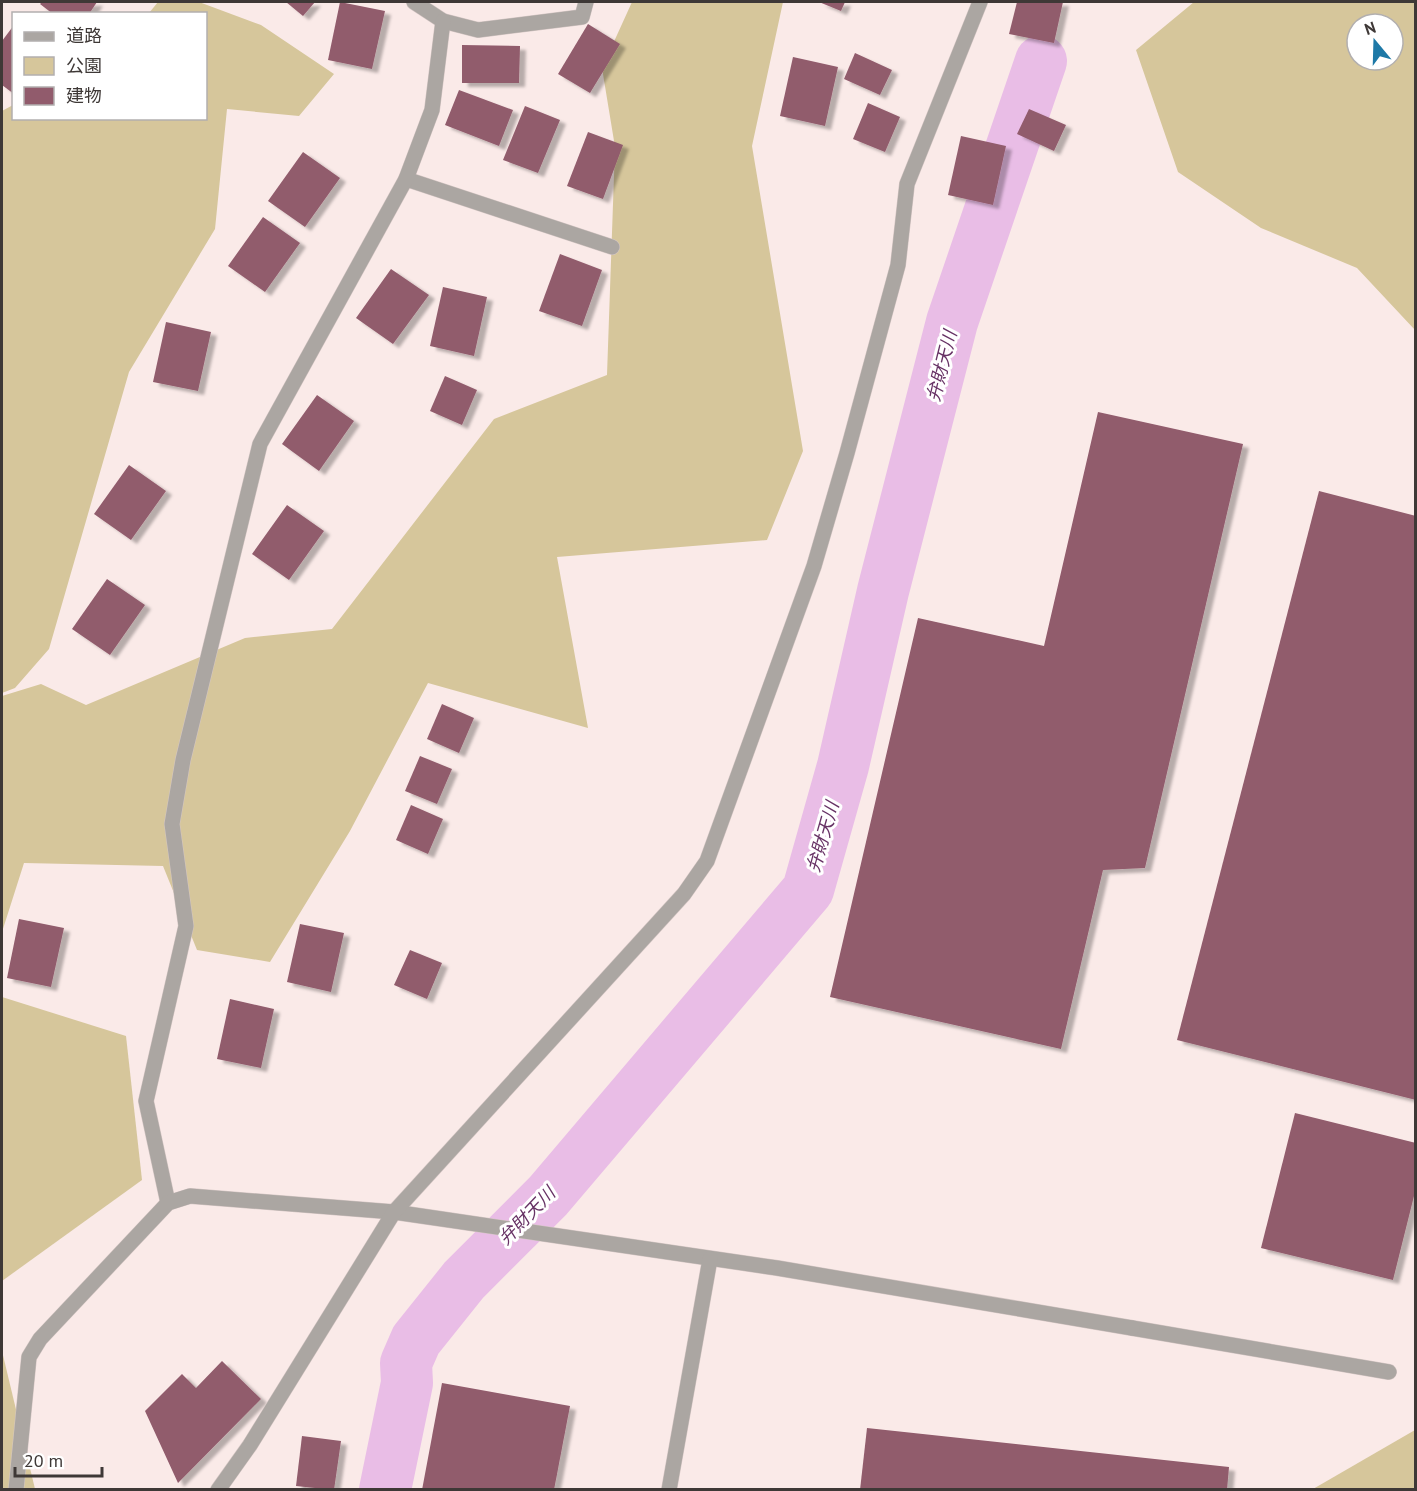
<svg xmlns="http://www.w3.org/2000/svg" width="1417" height="1491" font-family="'PT Sans','Noto Sans JP',sans-serif">
<style>
.green{fill:#d6c69b;fill-rule:evenodd}
.lines{fill:none;stroke-linecap:round;stroke-linejoin:round}
.river{stroke:#e9bde6;stroke-width:52}
.building{fill:#915b6c;filter:url(#shadow)}
.minor-casing{stroke:#d4c6c4;stroke-width:16}
.tertiary-casing{stroke:#d4c6c4;stroke-width:16}
.minor{stroke:#aba6a2;stroke-width:15}
.tertiary{stroke:#aba6a2;stroke-width:15}
.labels{text-anchor:middle;stroke-width:6;stroke-linejoin:round;paint-order:stroke}
.water-label{font-size:18px;font-style:italic;fill:#673265;stroke:#fff}
</style>
<defs>
<filter id="shadow"><feDropShadow dx="6" dy="4" stdDeviation="1.5" flood-color="#0004"/></filter>
</defs>
<rect width="100%" height="100%" fill="#faeae8"/>
<g class="green">
<path d="M158,2H199L261,25L334,74L299,116L227,109L215,229L129,372L49,649L15,688L2,693V111L13,105L14,118H206V14L149,13Z"/>
<path d="M632,2H783L752,146L803,451L767,540L557,557L588,728L428,683L350,831L270,962L197,950L163,866L24,863L2,932V696L41,684L86,705L245,638L332,629L494,419L607,375L615,147L602,68Z"/>
<path d="M1194,2H1415V330L1357,268L1261,228L1178,172L1136,50ZM1357,24H1393V60H1357Z"/>
<path d="M2,997L126,1036L142,1180L2,1281Z"/>
<path d="M2,1351L35,1489H2Z"/>
<path d="M1415,1430V1489H1313Z"/>
</g>
<g class="lines">
<path class="river" d="M385,1490L407,1383L406,1363L416,1340L464,1280L548,1196L808,890L843,766L883,591L952,322L1041,61"/>
</g>
<g class="building">
<path d="M42,2H97L89,14H53L40,4Z"/>
<path d="M286,2H315L303,16Z"/>
<path d="M340,2L385,11L372,69L328,60Z"/>
<path d="M819,2H845L841,11Z"/>
<path d="M1017,2H1063L1054,43L1009,34Z"/>
<path d="M588,24L620,44L590,93L558,74Z"/>
<path d="M14,25V94L2,85V41Z"/>
<path d="M462,45L520,46L519,83H462Z"/>
<path d="M855,53L892,70L880,95L844,79Z"/>
<path d="M793,57L838,67L825,126L780,116Z"/>
<path d="M459,90L513,110L499,146L445,125Z"/>
<path d="M868,103L900,117L885,152L853,139Z"/>
<path d="M525,106L560,120L538,173L503,160Z"/>
<path d="M1029,109L1066,125L1054,151L1017,134Z"/>
<path d="M588,132L623,145L603,199L567,186Z"/>
<path d="M961,136L1006,146L993,205L948,195Z"/>
<path d="M303,152L340,178L305,227L268,201Z"/>
<path d="M263,217L300,243L265,292L228,266Z"/>
<path d="M560,254L602,270L582,326L539,311Z"/>
<path d="M391,269L429,295L393,344L356,318Z"/>
<path d="M443,287L487,297L474,356L430,346Z"/>
<path d="M166,322L211,332L198,391L153,382Z"/>
<path d="M445,376L477,390L462,425L430,411Z"/>
<path d="M317,395L354,421L319,471L282,444Z"/>
<path d="M1098,412L1243,444L1145,868L1103,870L1061,1049L830,997L918,618L1044,646Z"/>
<path d="M129,465L166,491L131,540L94,514Z"/>
<path d="M1319,491L1416,516V1100L1177,1040Z"/>
<path d="M287,505L324,531L289,580L252,554Z"/>
<path d="M107,579L145,605L110,655L72,629Z"/>
<path d="M442,704L474,718L459,753L427,739Z"/>
<path d="M420,756L452,769L437,804L405,791Z"/>
<path d="M411,805L443,819L428,854L396,840Z"/>
<path d="M19,919L64,928L51,987L7,978Z"/>
<path d="M300,924L344,933L331,992L287,982Z"/>
<path d="M410,950L442,963L427,999L394,985Z"/>
<path d="M230,999L274,1009L261,1068L217,1059Z"/>
<path d="M1295,1113L1416,1143V1188L1393,1280L1261,1248Z"/>
<path d="M222,1361L261,1399L178,1483L145,1411L182,1374L196,1388Z"/>
<path d="M442,1383L570,1406L554,1490H422Z"/>
<path d="M867,1428L1229,1467L1227,1490H860Z"/>
<path d="M302,1436L341,1441L334,1490L296,1486Z"/>
</g>
<g class="lines">
<g class="minor-casing">
<g id="minor">
<path d="M414,2L443,21L478,30L582,17L586,2"/>
<path d="M406,179L612,247"/>
<path d="M168,1203L146,1101L186,926L172,824L183,760L260,444L406,179L432,110L443,21"/>
<path d="M1132,1328L1389,1372"/>
<path d="M16,1490L29,1357L40,1339L168,1203L190,1196L394,1212"/>
</g>
</g>
<g class="tertiary-casing">
<g id="tertiary">
<path d="M394,1212L777,1268L1132,1328"/>
<path d="M218,1490L250,1445L394,1212L684,894L707,861L814,566L847,453L898,265L907,184L980,2"/>
<path d="M669,1490L710,1259"/>
</g>
</g>
<use href="#minor" class="minor"/>
<use href="#tertiary" class="tertiary"/>
</g>
<g class="labels">
<g class="water-label">
<text transform="translate(942 366) rotate(-76)" y="6">弁財天川</text>
<text transform="translate(823 837) rotate(-74)" y="6">弁財天川</text>
<text transform="translate(527 1216) rotate(-46)" y="6">弁財天川</text>
</g>
</g>
<rect width="1417" height="1491" fill="none" stroke="#3e3836" stroke-width="6"/>
<rect x="12" y="12" width="195" height="108" fill="#ffffff" stroke="#b2afaf" stroke-width="1.5"/>
<rect x="24" y="32" width="30" height="9" fill="#aba6a2" stroke="#b2afaf" stroke-width="1.5"/>
<text x="66" y="42" font-size="18" fill="#3e3836">道路</text>
<rect x="24" y="57" width="30" height="18" fill="#d6c69b" stroke="#b2afaf" stroke-width="1.5"/>
<text x="66" y="72" font-size="18" fill="#3e3836">公園</text>
<rect x="24" y="87" width="30" height="18" fill="#915b6c" stroke="#b2afaf" stroke-width="1.5"/>
<text x="66" y="102" font-size="18" fill="#3e3836">建物</text>
<g transform="translate(1375 42) rotate(341)"><circle r="28" fill="#ffffff" stroke="#b2afaf" stroke-width="1.5"/>
<path d="M0-4.5L10 22L0 15L-10 22Z" fill="#1e79a7"/>
<text y="-9" font-size="16" font-weight="bold" text-anchor="middle" fill="#3e3836">N</text>
</g>
<path d="M15 1467v9h87v-9" fill="none" stroke="#3e3836" stroke-width="3"/>
<text x="24" y="1467" font-size="18" fill="#3e3836" stroke="#ffffff" stroke-width="4.5" paint-order="stroke">20 m</text>
</svg>
